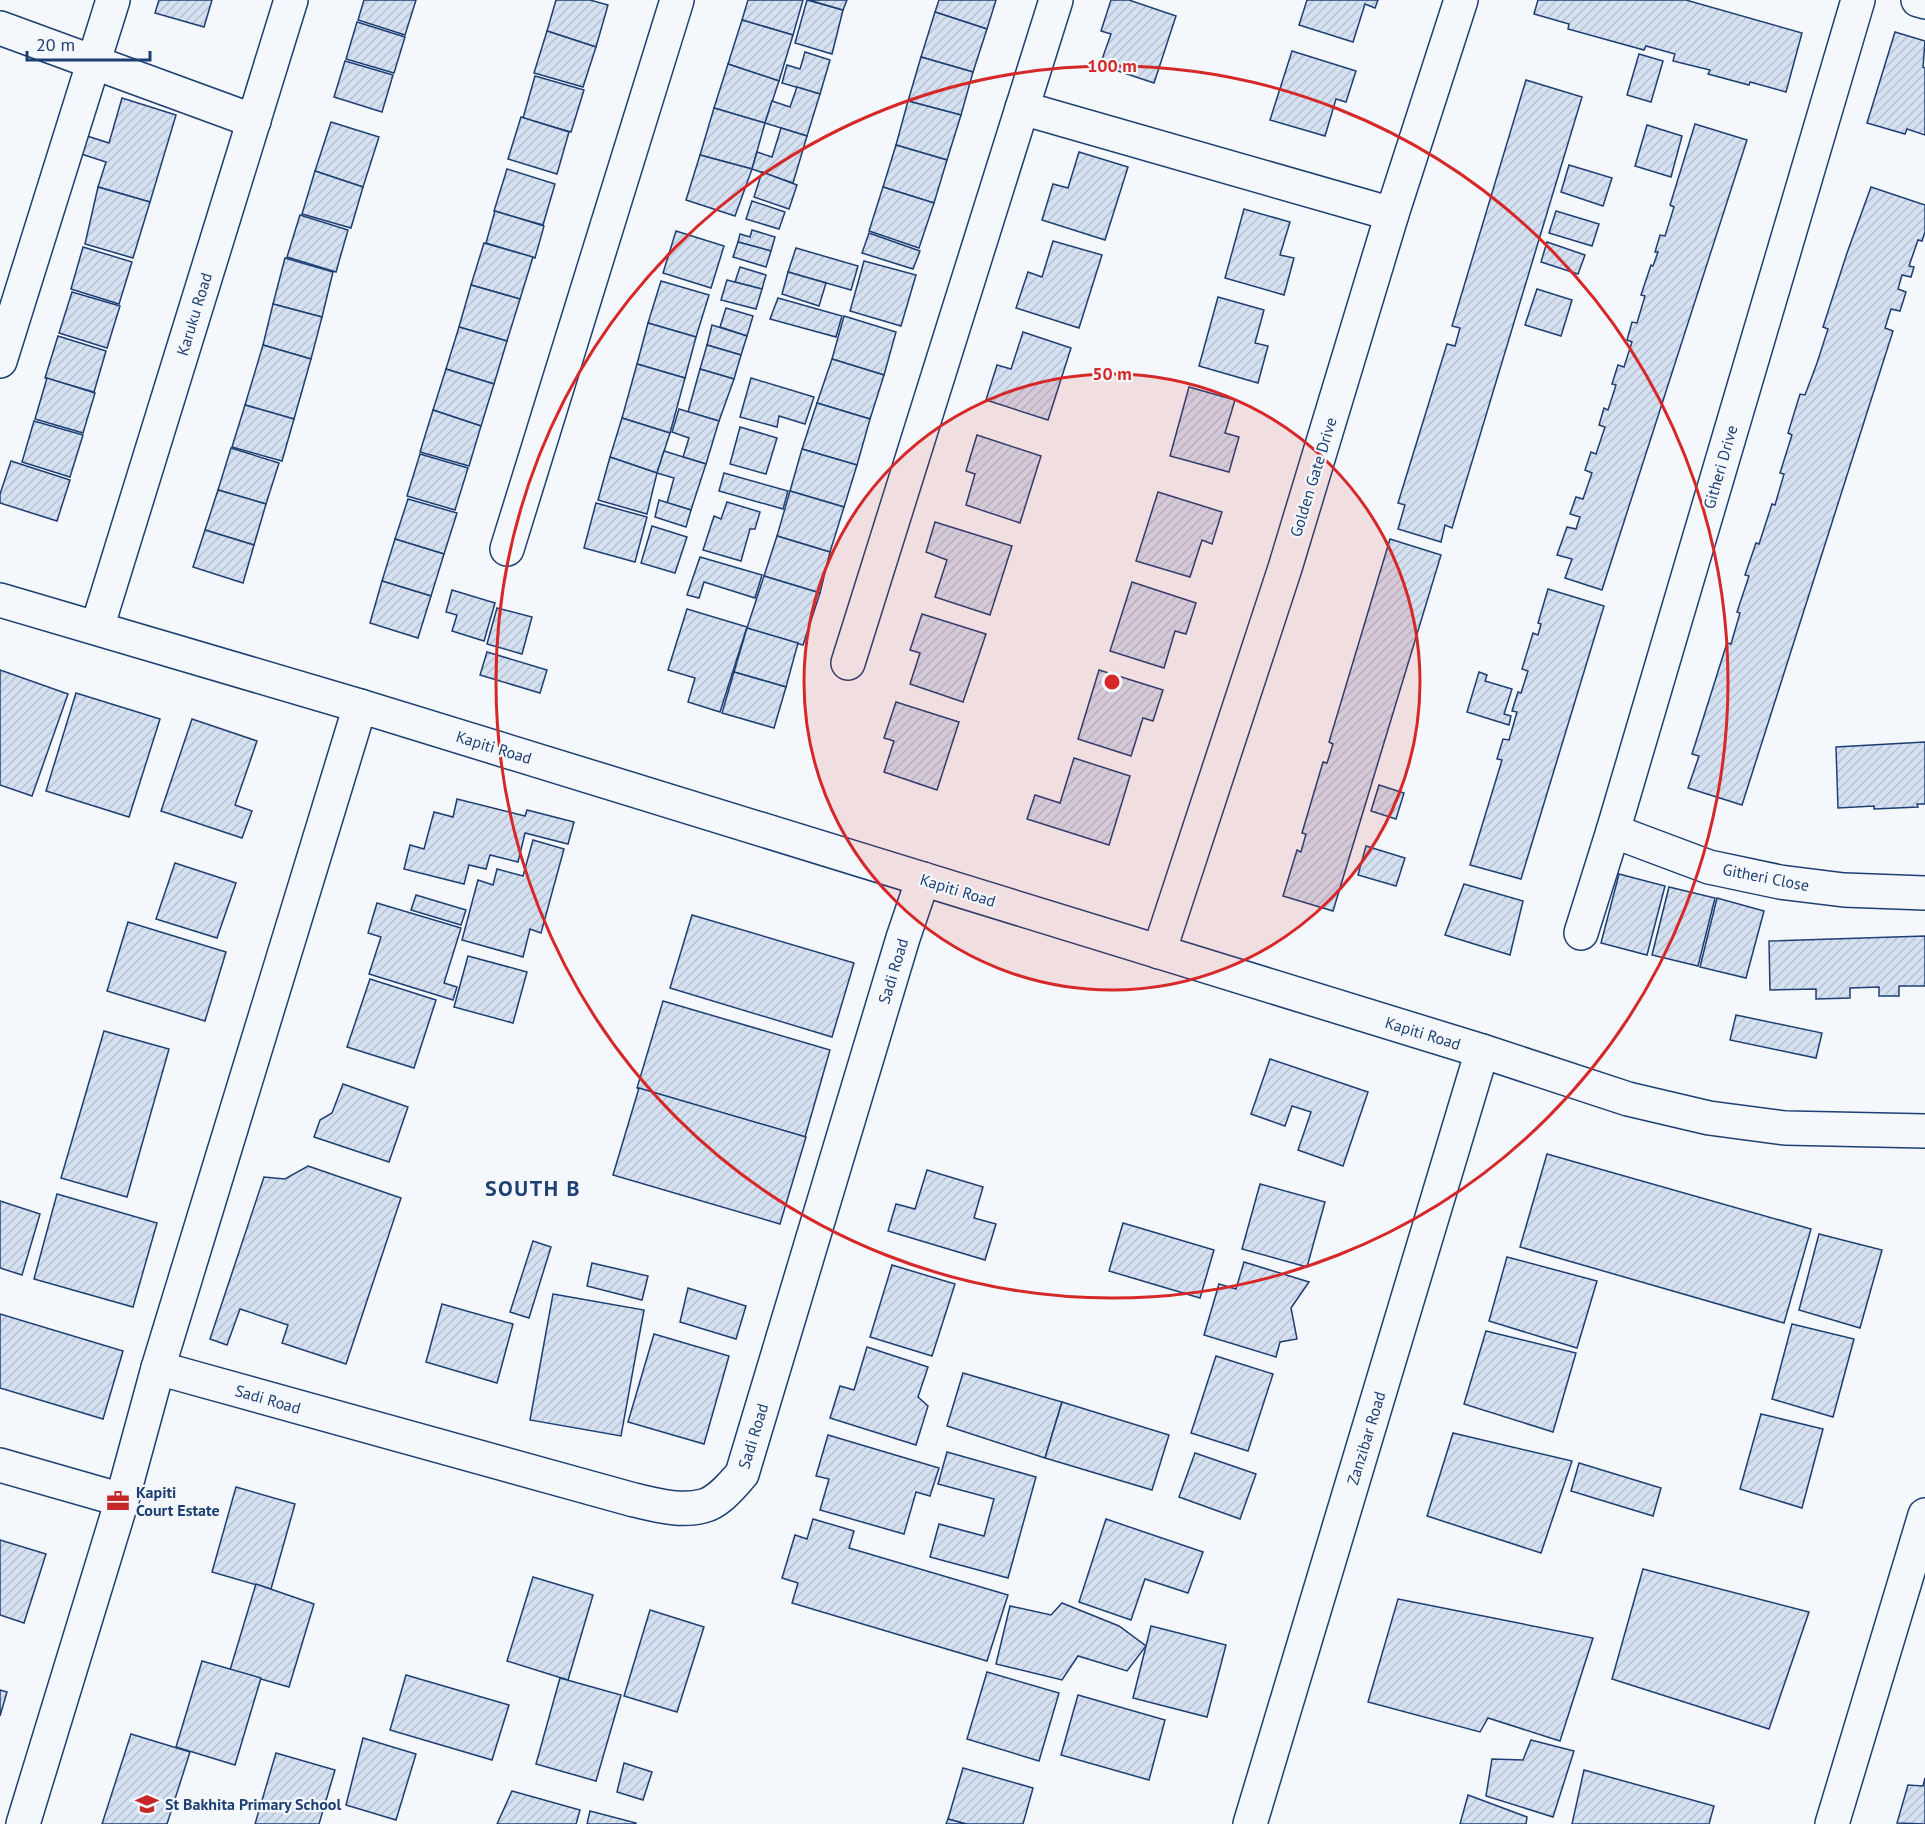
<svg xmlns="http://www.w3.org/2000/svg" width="1925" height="1824" font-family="'PT Sans',sans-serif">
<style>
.building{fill:url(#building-hatch);stroke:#1d3f73;stroke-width:1.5}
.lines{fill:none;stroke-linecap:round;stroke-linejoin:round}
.minor-casing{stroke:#1d3f73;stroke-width:36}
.minor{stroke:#f4f7fb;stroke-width:33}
.ring{fill:none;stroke:#d62828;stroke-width:3}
.labels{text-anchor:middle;stroke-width:4.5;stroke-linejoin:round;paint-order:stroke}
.street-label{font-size:16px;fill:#1d3f73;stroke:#f4f7fb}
.poi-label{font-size:16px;font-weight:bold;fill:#1d3f73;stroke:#f4f7fb;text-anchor:start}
.district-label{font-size:22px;font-weight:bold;letter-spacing:1.5px;fill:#1d3f73;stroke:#f4f7fb}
.centre{fill:#d62828;stroke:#f4f7fb;stroke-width:3}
.ring-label{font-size:18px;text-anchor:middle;font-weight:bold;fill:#d62828;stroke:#f4f7fb;stroke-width:4.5;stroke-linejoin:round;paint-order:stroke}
</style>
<defs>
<pattern id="building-hatch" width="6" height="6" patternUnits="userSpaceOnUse" patternTransform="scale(1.5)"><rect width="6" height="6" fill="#d5e0f0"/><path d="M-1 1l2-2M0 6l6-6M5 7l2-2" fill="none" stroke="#b6c1d1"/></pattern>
</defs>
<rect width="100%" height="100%" fill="#f4f7fb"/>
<g class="building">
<path d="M159,0H212L204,27L155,13Z"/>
<path d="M364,0H416L405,35L358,20Z"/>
<path d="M556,0H590L608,5L596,47L547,31Z"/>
<path d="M748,0H803L793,35L742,20Z"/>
<path d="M807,0L843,10L832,54L795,43Z"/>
<path d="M809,0H847L843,10Z"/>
<path d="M939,0H996L987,29L935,12Z"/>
<path d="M1111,0H1129L1176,16L1154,83L1100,65L1111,34L1101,31Z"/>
<path d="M1307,0H1378L1375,8L1365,4L1353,42L1299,25Z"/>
<path d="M1538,0H1686L1802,33L1786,92L1750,82L1749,85L1708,74L1710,70L1673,61L1675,54L1646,46L1644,50L1568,29L1569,24L1534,14Z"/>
<path d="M935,12L987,29L973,72L921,57Z"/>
<path d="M742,20L793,35L779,81L728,64Z"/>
<path d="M357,22L405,37L394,73L346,59Z"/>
<path d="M547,31L596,47L583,87L534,73Z"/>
<path d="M1895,32L1925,41L1923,67L1925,68V135L1907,129L1905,134L1867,123Z"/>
<path d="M1292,51L1356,71L1346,102L1336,99L1325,136L1270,120Z"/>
<path d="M805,52L830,60L820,94L782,83L787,65L800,69Z"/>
<path d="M1639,54L1663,61L1651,102L1627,95Z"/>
<path d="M921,57L973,72L961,115L908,101Z"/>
<path d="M345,61L393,75L382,112L334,97Z"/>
<path d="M728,64L779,81L765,123L714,108Z"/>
<path d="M535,76L584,90L571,132L523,118Z"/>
<path d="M1526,80L1582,97L1452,528L1445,525L1441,542L1398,529L1405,505L1398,503L1447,344L1455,346L1460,328L1452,326Z"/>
<path d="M797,87L820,94L807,136L765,123L772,101L790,107Z"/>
<path d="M122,98L176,115L150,202L98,187L106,162L78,153L84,135L109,143Z"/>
<path d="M908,101L961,115L947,160L896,145Z"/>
<path d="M714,108L765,123L752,169L700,155Z"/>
<path d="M521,117L569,132L557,174L508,159Z"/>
<path d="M331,122L379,137L363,187L315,171Z"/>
<path d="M1695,124L1747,140L1602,590L1565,578L1572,559L1557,555L1567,527L1576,529L1580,517L1570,514L1576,497L1583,499L1592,473L1585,470L1591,452L1596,454L1605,427L1599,425L1604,408L1608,410L1616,385L1612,384L1618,365L1624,367L1632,342L1627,340L1632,322L1637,323L1645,296L1641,295L1651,265L1653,266L1658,252H1655L1660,235L1665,236L1674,207L1670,205Z"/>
<path d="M1647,125L1682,136L1671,177L1635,166Z"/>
<path d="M781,128L807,136L793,183L752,169L757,152L772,157Z"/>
<path d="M896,145L947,160L934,203L883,187Z"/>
<path d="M1079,152L1128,167L1105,240L1042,220L1053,184L1068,188Z"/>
<path d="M700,155L752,169L735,216L686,200Z"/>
<path d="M1569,165L1612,178L1603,206L1561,192Z"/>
<path d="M507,169L555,184L543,225L494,211Z"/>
<path d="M315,171L363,187L351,228L302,214Z"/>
<path d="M762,172L797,185L789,209L754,197Z"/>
<path d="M98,187L150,202L133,258L85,244Z"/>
<path d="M883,187L934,203L919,248L869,231Z"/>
<path d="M1871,187L1925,205V232L1922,241L1918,240L1909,266L1914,267L1911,277L1902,275L1898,289L1906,292L1900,311L1891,309L1885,328L1893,331L1742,805L1688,788L1699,756L1692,754L1727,643L1731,644L1740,613L1737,612L1749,576L1745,575L1756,543L1759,544L1772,504L1775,505L1784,474L1780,473L1792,435L1788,433L1800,394L1805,395L1817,363L1828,329L1823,327L1847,253Z"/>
<path d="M752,201L785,212L779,229L746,219Z"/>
<path d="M1244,209L1290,222L1280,255L1294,258L1284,295L1225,278Z"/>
<path d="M495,211L544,226L535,258L486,243Z"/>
<path d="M1556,211L1599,224L1592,246L1549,233Z"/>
<path d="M300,215L348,230L336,272L287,257Z"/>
<path d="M752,230L775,237L771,251L738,242L740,234L750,237Z"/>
<path d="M676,231L724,246L711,288L663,273Z"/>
<path d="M869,233L920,251L913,269L862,253Z"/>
<path d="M1053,241L1102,255L1079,328L1016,308L1028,272L1042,277Z"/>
<path d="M738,242L771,251L766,267L733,257Z"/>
<path d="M1547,242L1585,255L1578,274L1541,262Z"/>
<path d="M484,243L533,257L520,299L471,285Z"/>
<path d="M83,247L132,262L119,304L71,289Z"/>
<path d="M796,248L858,266L851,290L788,272Z"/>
<path d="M285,258L333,272L322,317L273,304Z"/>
<path d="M864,261L916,275L901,326L850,311Z"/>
<path d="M740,267L766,275L762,289L735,282Z"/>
<path d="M788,272L826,283L819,306L782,294Z"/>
<path d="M727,280L762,289L756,309L721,300Z"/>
<path d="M661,281L709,295L696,337L648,323Z"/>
<path d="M471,285L520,299L507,341L459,327Z"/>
<path d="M1537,289L1572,300L1561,336L1525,325Z"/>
<path d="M72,292L120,306L107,348L59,333Z"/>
<path d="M1218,297L1264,310L1255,343L1268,346L1258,383L1199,366Z"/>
<path d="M778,298L842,316L836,337L770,319Z"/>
<path d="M273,304L322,317L311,359L263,345Z"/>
<path d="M726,308L753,316L747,336L720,327Z"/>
<path d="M844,316L896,332L884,375L832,359Z"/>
<path d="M648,323L696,337L685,378L637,364Z"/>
<path d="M712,325L747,336L741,355L707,345Z"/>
<path d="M459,327L507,341L494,384L446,369Z"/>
<path d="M1023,332L1071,348L1048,420L986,400L997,365L1011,369Z"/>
<path d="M58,336L106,351L94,392L45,378Z"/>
<path d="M263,345L311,359L294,419L245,405Z"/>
<path d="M707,345L741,355L734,379L700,369Z"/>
<path d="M832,359L884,375L870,419L817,403Z"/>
<path d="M637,364L685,378L670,433L622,418Z"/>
<path d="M446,369L494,384L481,426L433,410Z"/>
<path d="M700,369L734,379L719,421L688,412Z"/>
<path d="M47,378L95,393L83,433L35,419Z"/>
<path d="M751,378L814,397L805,424L779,416L777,427L740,417Z"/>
<path d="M1189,387L1235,400L1225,433L1239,437L1229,472L1170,456Z"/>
<path d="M817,403L870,419L857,465L802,449Z"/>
<path d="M245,405L294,419L282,461L232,447Z"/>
<path d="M679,409L719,421L706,464L683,457L689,438L672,432Z"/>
<path d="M433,410L481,426L469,466L420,452Z"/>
<path d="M622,418L670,433L657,473L610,457Z"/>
<path d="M34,421L83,435L70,477L22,462Z"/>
<path d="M740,427L777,438L766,474L730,464Z"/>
<path d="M977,435L1041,456L1020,523L966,505L975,474L966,471Z"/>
<path d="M231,448L279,463L266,504L218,490Z"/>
<path d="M802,449L857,465L844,507L790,491Z"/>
<path d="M664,451L706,464L691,510L667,503L674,478L657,473Z"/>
<path d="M420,454L468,468L455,510L407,496Z"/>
<path d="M610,457L657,473L647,514L598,500Z"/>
<path d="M11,461L70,480L57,521L0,503V494Z"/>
<path d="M724,473L788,491L783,509L719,491Z"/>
<path d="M218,490L266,504L254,545L205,530Z"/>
<path d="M790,491L844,507L830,552L777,536Z"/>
<path d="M1158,492L1222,512L1212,544L1202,540L1190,577L1136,561Z"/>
<path d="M408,499L457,513L444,554L395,539Z"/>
<path d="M659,500L691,510L686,527L655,517Z"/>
<path d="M727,502L760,512L755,529H750L741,561L703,550L714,516L721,519Z"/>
<path d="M596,503L647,517L635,562L584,548Z"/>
<path d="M935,522L1012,546L990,615L935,597L947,560L926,552Z"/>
<path d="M652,526L687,537L675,573L641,563Z"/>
<path d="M205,530L254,545L243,583L193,567Z"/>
<path d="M777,536L830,552L820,593L764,576Z"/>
<path d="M395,539L444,554L431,596L382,581Z"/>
<path d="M1390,539L1441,555L1333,911L1283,896L1297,850L1301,852L1306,834L1302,833L1323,762L1327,763L1333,744L1329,742Z"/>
<path d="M700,557L762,575L755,598L704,582L699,598L687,595Z"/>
<path d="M764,576L820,593L803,645L747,628Z"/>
<path d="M382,581L431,596L418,638L370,623Z"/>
<path d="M1132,582L1196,603L1186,634L1175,631L1164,668L1110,651Z"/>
<path d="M1548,589L1604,606L1521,879L1470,865L1502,760L1497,759L1503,739L1509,740L1517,712L1512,711L1518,692L1521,693L1528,671L1522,669L1533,633L1538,635L1541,624L1538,623Z"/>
<path d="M452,590L495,603L484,641L452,631L457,615L446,612Z"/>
<path d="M497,608L532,617L522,654L487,644Z"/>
<path d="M687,609L747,627L720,712L688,702L695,678L668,670Z"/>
<path d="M922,614L986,634L963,702L910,684L920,653L910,650Z"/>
<path d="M747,628L798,643L786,687L734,672Z"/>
<path d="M487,652L547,670L540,693L480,675Z"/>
<path d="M0,670L68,694L32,796L0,785Z"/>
<path d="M1099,670L1163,690L1153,721L1143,718L1131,756L1078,739Z"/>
<path d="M734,672L786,687L774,728L722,713Z"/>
<path d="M1479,672L1487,675L1485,681L1512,689L1504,714L1511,716L1509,725L1467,712Z"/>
<path d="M76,693L160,719L129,817L46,791Z"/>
<path d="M896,702L959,722L937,790L884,772L894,741L884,738Z"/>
<path d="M192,719L257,741L235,805L252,811L242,838L161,811Z"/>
<path d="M1925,742V804H1917L1918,807L1874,809V806L1838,808L1836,747Z"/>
<path d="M1074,758L1130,776L1109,845L1027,819L1035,795L1060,803Z"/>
<path d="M1379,785L1404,793L1396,819L1371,811Z"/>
<path d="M457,799L525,816L527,810L574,822L568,844L525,833L518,862L490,855L486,869L469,865L464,884L404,869L410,845L424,849L434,812L453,817Z"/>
<path d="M533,840L564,849L541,933L530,929L523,957L462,940L478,880L493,885L497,869L523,876Z"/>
<path d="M1366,846L1405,858L1396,886L1358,875Z"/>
<path d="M175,863L236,883L217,938L156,919Z"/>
<path d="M1619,874L1665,886L1647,955L1601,943Z"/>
<path d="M1464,884L1523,901L1510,955L1445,935Z"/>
<path d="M1669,887L1715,898L1698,966L1652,955Z"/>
<path d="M416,895L466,910L461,925L411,910Z"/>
<path d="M1717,898L1764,911L1746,978L1700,967Z"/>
<path d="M377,903L461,928L444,983L457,987L453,1000L369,974L381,937L368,933Z"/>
<path d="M692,915L854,963L832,1037L670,988Z"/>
<path d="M128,922L226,952L205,1021L107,991Z"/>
<path d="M1925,936V986H1899V996H1879V987L1850,988V998L1816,999V989L1770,990L1769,941Z"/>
<path d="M468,956L527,972L513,1023L454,1007Z"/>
<path d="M370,979L436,1000L414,1068L347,1047Z"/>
<path d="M663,1001L830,1050L805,1137L637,1088Z"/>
<path d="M1736,1015L1822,1033L1816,1058L1730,1040Z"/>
<path d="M104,1031L169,1049L127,1197L61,1178Z"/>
<path d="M1270,1059L1368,1092L1343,1166L1298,1150L1311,1112L1292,1106L1285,1126L1251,1114Z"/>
<path d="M343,1084L408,1107L389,1162L314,1137L320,1120L332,1113Z"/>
<path d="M639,1088L806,1137L780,1224L613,1175Z"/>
<path d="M1547,1154L1811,1229L1784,1323L1520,1247Z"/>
<path d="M308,1166L401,1198L346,1364L282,1343L288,1325L240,1309L227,1345L210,1339L264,1177L285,1179Z"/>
<path d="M927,1170L983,1187L974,1218L996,1224L985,1260L888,1231L896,1204L915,1209Z"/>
<path d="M1260,1184L1325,1202L1307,1267L1242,1249Z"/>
<path d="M57,1194L157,1223L133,1307L34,1279Z"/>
<path d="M0,1201L40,1214L22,1275L0,1268Z"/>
<path d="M1123,1223L1214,1250L1200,1298L1109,1271Z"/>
<path d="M1819,1234L1882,1250L1860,1328L1799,1310Z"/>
<path d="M533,1241L551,1247L529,1318L510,1312Z"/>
<path d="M1507,1257L1597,1281L1577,1348L1489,1321Z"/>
<path d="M1244,1262L1309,1282L1291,1308L1297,1339L1280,1342L1276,1357L1204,1335L1219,1284L1236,1289Z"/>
<path d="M592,1263L648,1276L642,1300L587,1286Z"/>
<path d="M892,1265L955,1284L932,1356L870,1337Z"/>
<path d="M688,1288L746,1306L736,1339L680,1322Z"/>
<path d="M553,1294L644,1310L621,1436L530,1420Z"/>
<path d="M442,1304L513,1324L497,1383L426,1362Z"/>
<path d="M0,1314L123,1351L103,1419L0,1388Z"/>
<path d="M1792,1324L1854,1339L1833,1417L1772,1399Z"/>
<path d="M1486,1331L1576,1353L1553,1432L1464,1404Z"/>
<path d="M654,1334L729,1356L704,1444L628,1422Z"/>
<path d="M867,1347L928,1367L918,1397L928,1406L916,1445L830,1418L840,1386L854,1390Z"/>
<path d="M1216,1356L1273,1374L1248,1451L1191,1433Z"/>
<path d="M963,1373L1062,1402L1045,1458L947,1426Z"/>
<path d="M1062,1402L1169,1435L1152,1490L1045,1458Z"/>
<path d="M1761,1414L1823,1429L1802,1508L1740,1489Z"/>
<path d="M1453,1433L1572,1461L1541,1553L1427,1516Z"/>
<path d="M828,1435L939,1468L930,1496L916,1492L904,1534L820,1510L829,1479L816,1476Z"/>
<path d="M947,1452L1036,1477L1008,1578L930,1557L939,1524L984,1536L994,1499L938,1484Z"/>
<path d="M1195,1453L1256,1474L1240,1519L1179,1497Z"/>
<path d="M1579,1463L1661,1488L1653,1516L1571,1491Z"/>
<path d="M236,1487L295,1504L271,1589L212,1572Z"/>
<path d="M813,1519L854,1531L849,1548L1008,1595L987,1661L792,1603L798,1583L782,1578L795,1535L807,1539Z"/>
<path d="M1106,1519L1203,1552L1188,1593L1145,1579L1131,1620L1079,1602Z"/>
<path d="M0,1540L46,1554L24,1623L0,1615Z"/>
<path d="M1643,1569L1809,1612L1769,1729L1612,1679Z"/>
<path d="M533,1577L593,1595L568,1680L507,1661Z"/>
<path d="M256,1584L314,1604L289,1687L230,1670Z"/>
<path d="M1398,1599L1593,1638L1560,1741L1488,1718L1480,1732L1368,1702Z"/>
<path d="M1062,1603L1119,1626L1146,1646L1127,1671L1078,1656L1062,1680L996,1664L1010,1606L1051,1615Z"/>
<path d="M650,1610L704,1627L677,1712L624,1696Z"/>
<path d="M1151,1626L1226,1645L1207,1717L1133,1698Z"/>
<path d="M202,1661L261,1678L235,1765L176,1747Z"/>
<path d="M987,1672L1059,1693L1039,1761L967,1739Z"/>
<path d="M406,1675L509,1705L492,1760L390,1730Z"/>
<path d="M560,1678L621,1695L596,1781L536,1764Z"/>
<path d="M0,1690L7,1692L0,1716Z"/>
<path d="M1078,1695L1165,1720L1149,1780L1061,1755Z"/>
<path d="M131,1734L190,1752L167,1824H102Z"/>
<path d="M363,1738L416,1754L396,1820L346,1805Z"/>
<path d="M1531,1740L1574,1751L1553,1817L1486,1796L1492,1759L1523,1760Z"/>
<path d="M276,1753L335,1770L319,1824H255Z"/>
<path d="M624,1763L652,1772L643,1800L617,1792Z"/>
<path d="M963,1768L1033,1788L1023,1824H966L948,1819Z"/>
<path d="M1584,1770L1714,1806L1709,1824H1572Z"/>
<path d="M1925,1778V1824L1897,1823L1908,1785L1923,1786Z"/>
<path d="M512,1791L580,1810L576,1824H497Z"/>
<path d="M1468,1795L1527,1817L1526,1824H1460Z"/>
<path d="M590,1811L636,1823V1824H587Z"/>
<path d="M948,1819L966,1824H946Z"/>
</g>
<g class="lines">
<g class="minor-casing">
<g id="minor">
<path d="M1918,0L1925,2"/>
<path d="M0,28L254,121"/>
<path d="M1022,108L1392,214"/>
<path d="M0,361L113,0"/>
<path d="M507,549L677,0"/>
<path d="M0,600L360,706L1482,1051L1628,1099L1709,1118L1785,1128L1925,1131"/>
<path d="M97,628L291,0"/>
<path d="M848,663L1056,0"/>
<path d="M1613,831L1709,867L1780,882L1844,890L1925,893"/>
<path d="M1581,933L1613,831L1858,0"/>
<path d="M1159,952L1285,568L1392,214L1461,0"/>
<path d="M158,1368L634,1500C656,1505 681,1512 703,1506C719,1502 732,1485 742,1474L903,938L923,879"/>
<path d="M0,1465L122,1500"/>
<path d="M23,1824L122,1500L158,1368L360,706"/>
<path d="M1250,1824L1482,1051"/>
<path d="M1832,1824L1925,1515"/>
</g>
</g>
<use href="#minor" class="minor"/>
</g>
<circle cx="1112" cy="682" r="308" fill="#d62828" fill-opacity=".12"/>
<g class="ring">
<circle cx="1112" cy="682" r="308"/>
<circle cx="1112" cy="682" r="616"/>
</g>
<defs>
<g id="office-bare" transform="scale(1.8)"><path d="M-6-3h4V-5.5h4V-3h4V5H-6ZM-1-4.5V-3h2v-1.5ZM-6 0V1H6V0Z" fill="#c62828" stroke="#f4f7fb" stroke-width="2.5" paint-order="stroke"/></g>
<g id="school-bare" transform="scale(1.8)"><path d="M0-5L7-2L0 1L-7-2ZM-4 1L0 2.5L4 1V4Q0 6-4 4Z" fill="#c62828" stroke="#f4f7fb" stroke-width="2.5" paint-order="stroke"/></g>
</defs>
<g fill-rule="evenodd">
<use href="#office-bare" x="118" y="1501"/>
<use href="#school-bare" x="147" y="1804"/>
</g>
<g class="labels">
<g class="street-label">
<text transform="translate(194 314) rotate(-73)" y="6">Karuku Road</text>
<text transform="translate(1720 467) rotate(-74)" y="6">Githeri Drive</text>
<text transform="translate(1313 477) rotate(-73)" y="6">Golden Gate Drive</text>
<text transform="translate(494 747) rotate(17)" y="6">Kapiti Road</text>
<text transform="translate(1766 877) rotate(11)" y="6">Githeri Close</text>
<text transform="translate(958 890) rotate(17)" y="6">Kapiti Road</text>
<text transform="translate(893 971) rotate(-73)" y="6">Sadi Road</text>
<text transform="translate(1423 1033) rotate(17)" y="6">Kapiti Road</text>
<text transform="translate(268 1399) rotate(16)" y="6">Sadi Road</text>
<text transform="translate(753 1436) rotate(-73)" y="6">Sadi Road</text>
<text transform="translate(1366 1438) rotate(-73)" y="6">Zanzibar Road</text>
</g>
<g class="poi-label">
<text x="136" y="1498">Kapiti<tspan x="136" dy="18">Court Estate</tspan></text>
<text x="165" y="1810">St Bakhita Primary School</text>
</g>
<g class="district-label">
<text x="533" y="1196">SOUTH B</text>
</g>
</g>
<circle cx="1112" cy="682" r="9" class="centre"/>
<g class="ring-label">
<text x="1112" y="72">100 m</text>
<text x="1112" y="380">50 m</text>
</g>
<path d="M27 51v9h123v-9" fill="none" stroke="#1d3f73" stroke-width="3"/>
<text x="36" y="51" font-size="18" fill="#1d3f73" stroke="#f4f7fb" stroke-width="4.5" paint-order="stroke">20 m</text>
</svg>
